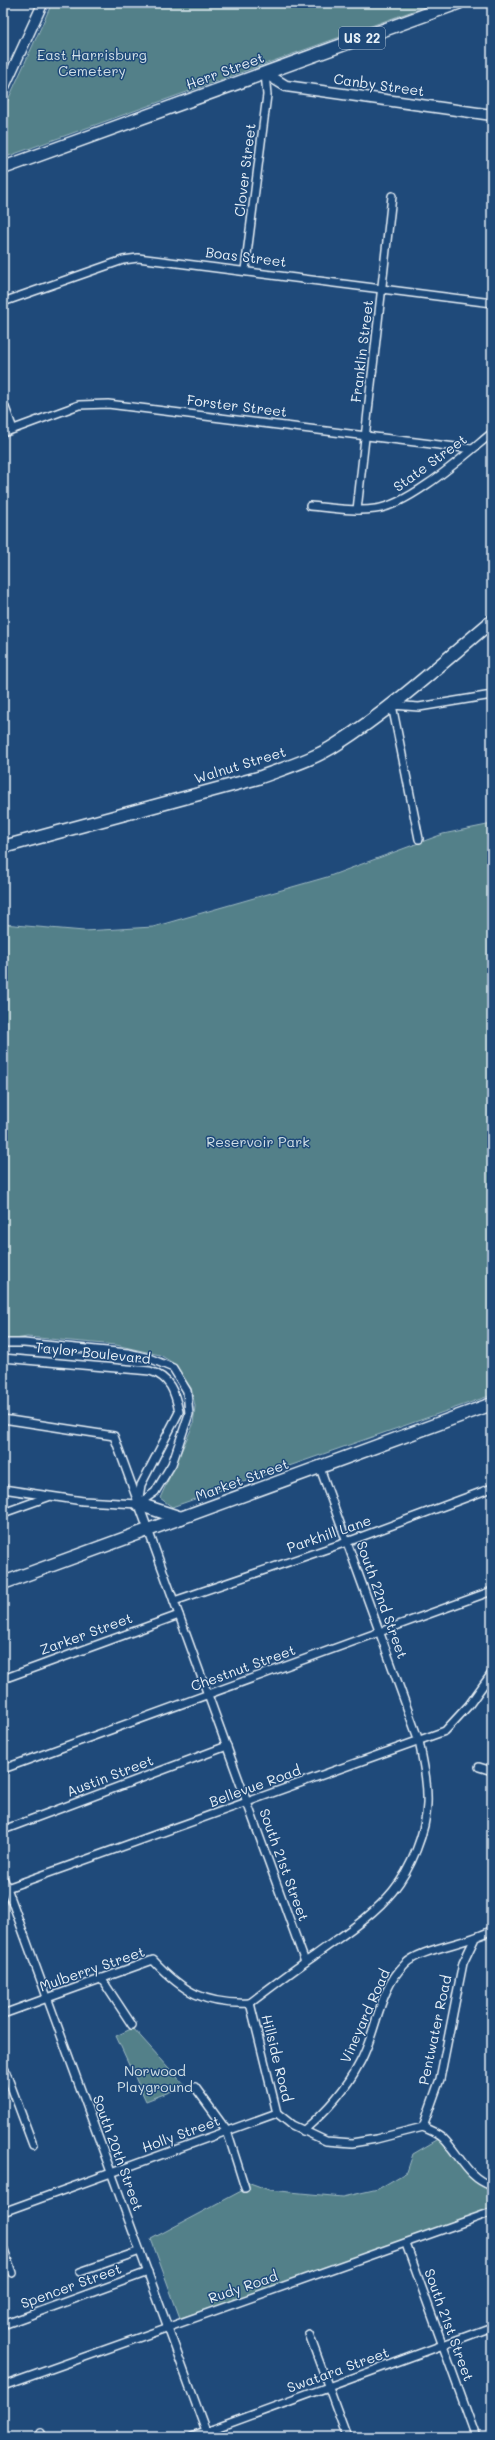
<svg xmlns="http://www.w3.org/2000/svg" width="495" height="2440" font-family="Mali,sans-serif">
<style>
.green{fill:#528089;stroke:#9db8c0}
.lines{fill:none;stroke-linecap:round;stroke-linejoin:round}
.minor-casing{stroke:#e8f1f8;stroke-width:10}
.tertiary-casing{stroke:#e8f1f8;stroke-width:12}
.secondary-casing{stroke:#e8f1f8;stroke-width:13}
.primary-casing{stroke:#e8f1f8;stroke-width:15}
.minor{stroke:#1f4a7a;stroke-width:7}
.tertiary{stroke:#1f4a7a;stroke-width:9}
.secondary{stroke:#1f4a7a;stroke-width:10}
.primary{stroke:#1f4a7a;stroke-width:12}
.labels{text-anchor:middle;stroke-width:3;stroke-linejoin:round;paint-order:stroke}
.shield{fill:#1f4a7a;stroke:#acbfd2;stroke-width:1}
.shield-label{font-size:13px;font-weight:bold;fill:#e8f1f8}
.park-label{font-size:14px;fill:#d2e0e7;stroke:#1f4a7a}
.street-label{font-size:14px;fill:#e8f1f8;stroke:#1f4a7a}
</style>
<rect width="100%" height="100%" fill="#1f4a7a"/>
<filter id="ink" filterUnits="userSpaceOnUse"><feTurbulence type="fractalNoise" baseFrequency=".025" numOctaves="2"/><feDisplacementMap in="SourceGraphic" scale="8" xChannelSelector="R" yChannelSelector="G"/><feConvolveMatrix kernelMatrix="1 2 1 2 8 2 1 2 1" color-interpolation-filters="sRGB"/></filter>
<g filter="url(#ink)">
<g class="green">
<path d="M52,3H435L3,158V111Z"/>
<path d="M492,824V1395L172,1507L160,1498L193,1425L195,1406L191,1388L173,1363L160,1355L116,1345L27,1337L3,1341V924L84,931L153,927L327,877L443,834Z"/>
<path d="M133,2028L185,2086L146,2101L116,2036Z"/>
<path d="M442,2137L468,2171L492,2186V2212L406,2244L180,2318L151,2239L245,2189L242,2180L269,2190L343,2197L378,2189L407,2172L413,2154Z"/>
</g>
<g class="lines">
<g class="minor-casing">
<g id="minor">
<path d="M245,270L267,95L265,73"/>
<path d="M3,302L123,260L138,258L492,303"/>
<path d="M3,402L13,429"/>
<path d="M3,433L79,405L108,404L472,449"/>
<path d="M310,506C332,508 354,512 375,509C409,506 465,455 492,433"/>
<path d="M357,510L392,196"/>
<path d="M419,839L392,705L419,707L492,695"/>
<path d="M3,1343H24L128,1353L149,1358L173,1368L187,1391L189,1414L172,1464L155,1492L138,1504"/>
<path d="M3,1358L150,1371C170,1377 175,1392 179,1412L141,1485L138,1504"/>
<path d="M3,1419L114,1436L305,1962"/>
<path d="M3,1489L83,1501L138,1504"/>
<path d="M3,1513L48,1497"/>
<path d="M174,1601L347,1542L492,1488"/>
<path d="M3,1679L179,1615"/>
<path d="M479,1767L492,1771"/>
<path d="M3,1769L492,1591"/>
<path d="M3,1830L227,1746"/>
<path d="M3,1877L208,2437"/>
<path d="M4,1889L445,1731L469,1705L492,1673"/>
<path d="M101,1978L132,2025"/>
<path d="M250,2003C271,1987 292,1971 314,1956C341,1936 372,1917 393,1891C411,1869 426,1832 427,1804C428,1783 423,1762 419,1741L320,1468"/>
<path d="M250,2003L277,2113L292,2125L326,2141L352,2143L376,2139L423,2127C429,2130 438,2133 443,2138C460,2155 467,2178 492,2186"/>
<path d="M3,2014L153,1960C183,1992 205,2005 250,2003"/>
<path d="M5,2070L33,2145"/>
<path d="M195,2087L227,2131L245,2188"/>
<path d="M423,2127L440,2079L463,1963L474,1940"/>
<path d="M303,2131C324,2113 345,2091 358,2066C377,2035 377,1991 405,1964C421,1948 468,1944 492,1930"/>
<path d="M3,2212L277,2113"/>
<path d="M406,2244L476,2437"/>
<path d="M3,2248L12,2273"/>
<path d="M80,2272L140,2251"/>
<path d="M3,2325L148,2272"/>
<path d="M309,2334L347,2437"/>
<path d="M3,2386L492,2212"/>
<path d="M41,2433L43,2437"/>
<path d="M192,2437L492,2327"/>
</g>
</g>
<g class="tertiary-casing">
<path id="tertiary" d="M3,90L43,3"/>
</g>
<g class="secondary-casing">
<path id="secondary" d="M265,73L286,86L492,115"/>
</g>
<g class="primary-casing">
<g id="primary">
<path d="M3,168L458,3"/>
<path d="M3,847L258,778C284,768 313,760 337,744C392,709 442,663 492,621"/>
<path d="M138,1504L181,1518"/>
<path d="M3,1583L492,1404"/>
</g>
</g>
<use href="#minor" class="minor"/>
<use href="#tertiary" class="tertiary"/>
<use href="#secondary" class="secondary"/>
<use href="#primary" class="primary"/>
</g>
</g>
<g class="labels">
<rect class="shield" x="339" y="27" width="46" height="22" rx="3"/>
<g class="shield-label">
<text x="362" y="43">US 22</text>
</g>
<g class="park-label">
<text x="92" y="60">East Harrisburg<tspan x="92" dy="16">Cemetery</tspan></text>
<text x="258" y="1147">Reservoir Park</text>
<text x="155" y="2076">Norwood<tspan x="155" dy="16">Playground</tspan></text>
</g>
<g class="street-label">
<text transform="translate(225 71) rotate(-20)" y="5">Herr Street</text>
<text transform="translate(379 85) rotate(8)" y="5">Canby Street</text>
<text transform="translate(245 170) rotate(-83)" y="5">Clover Street</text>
<text transform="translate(246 257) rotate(7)" y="5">Boas Street</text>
<text transform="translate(362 351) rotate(-83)" y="5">Franklin Street</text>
<text transform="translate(237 406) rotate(7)" y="5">Forster Street</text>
<text transform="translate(430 463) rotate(-36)" y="5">State Street</text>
<text transform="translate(240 765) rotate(-17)" y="5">Walnut Street</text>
<text transform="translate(93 1353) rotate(6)" y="5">Taylor Boulevard</text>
<text transform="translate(242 1480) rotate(-20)" y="5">Market Street</text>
<text transform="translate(329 1534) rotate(-19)" y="5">Parkhill Lane</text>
<text transform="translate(382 1600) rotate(70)" y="5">South 22nd Street</text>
<text transform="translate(86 1634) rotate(-20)" y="5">Zarker Street</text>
<text transform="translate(243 1668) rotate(-20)" y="5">Chestnut Street</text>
<text transform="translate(110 1776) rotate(-21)" y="5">Austin Street</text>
<text transform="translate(255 1786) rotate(-20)" y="5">Bellevue Road</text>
<text transform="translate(284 1865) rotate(70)" y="5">South 21st Street</text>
<text transform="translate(92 1969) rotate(-19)" y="5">Mulberry Street</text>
<text transform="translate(365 2016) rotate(-66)" y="5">Vineyard Road</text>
<text transform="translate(435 2030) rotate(-78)" y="5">Pentwater Road</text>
<text transform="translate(277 2058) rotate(76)" y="5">Hillside Road</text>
<text transform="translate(181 2134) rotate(-20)" y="5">Holly Street</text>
<text transform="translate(118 2153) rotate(70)" y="5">South 20th Street</text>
<text transform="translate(71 2286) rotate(-20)" y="5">Spencer Street</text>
<text transform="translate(243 2287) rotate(-19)" y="5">Rudy Road</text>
<text transform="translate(449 2325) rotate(70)" y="5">South 21st Street</text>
<text transform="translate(338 2370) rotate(-20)" y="5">Swatara Street</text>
</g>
</g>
<rect width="495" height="2440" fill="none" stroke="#1f4a7a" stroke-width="16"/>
<rect x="8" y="8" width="479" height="2424" fill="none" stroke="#e8f1f8" stroke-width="1.5" filter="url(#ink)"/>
</svg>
